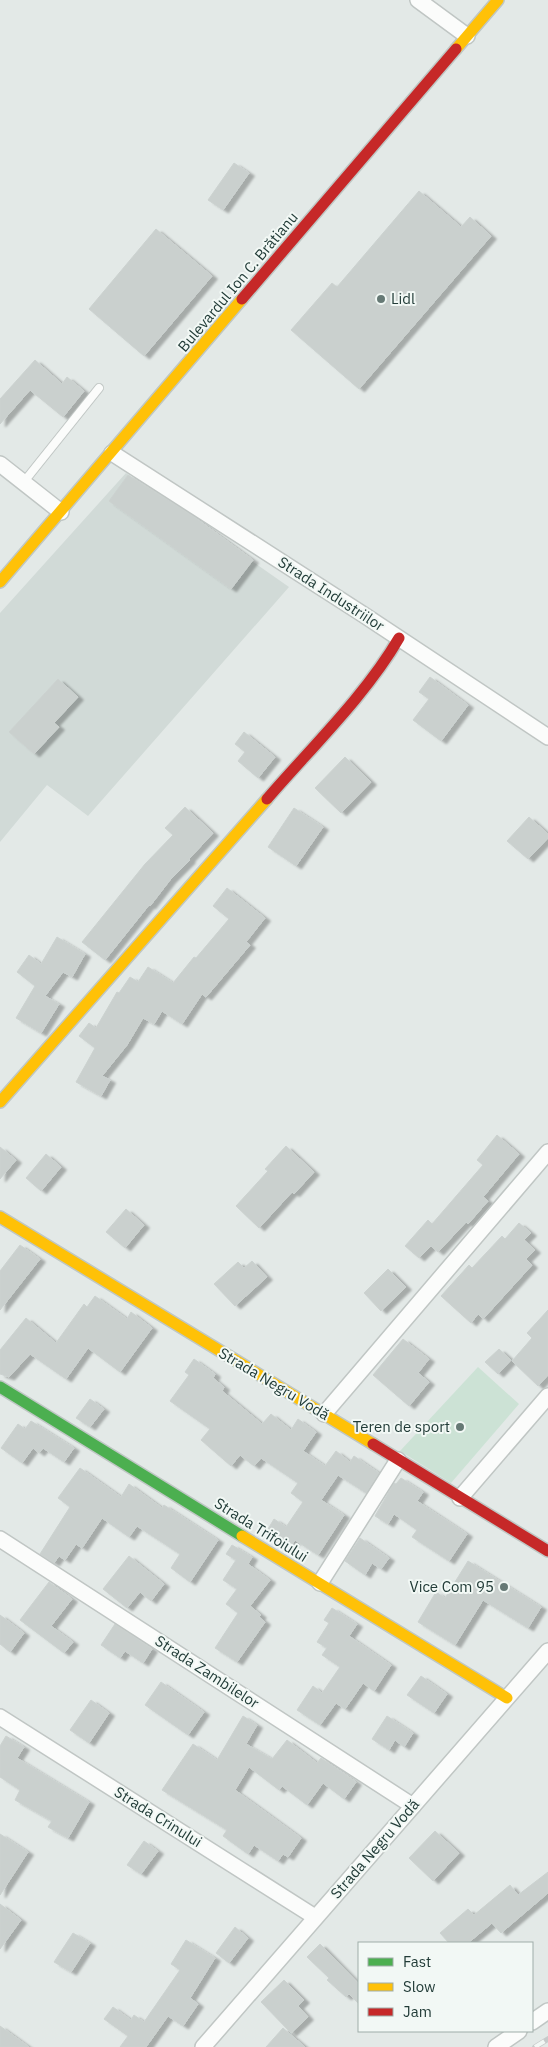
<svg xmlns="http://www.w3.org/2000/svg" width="548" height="2047" font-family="'IBM Plex Sans',sans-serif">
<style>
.built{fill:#d1dad7}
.green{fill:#cce2d5}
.building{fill:#cad0ce;stroke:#ccd2d0;filter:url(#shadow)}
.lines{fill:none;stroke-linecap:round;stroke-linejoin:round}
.lane-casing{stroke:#c0c6c4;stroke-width:10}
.street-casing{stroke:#c0c6c4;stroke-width:18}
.fast-casing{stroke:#bfc7c4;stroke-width:14}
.slow-casing{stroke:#bfc7c4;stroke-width:14}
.jam-casing{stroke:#bfc7c4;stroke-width:14}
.lane{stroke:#fbfcfb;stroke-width:8}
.street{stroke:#fbfcfb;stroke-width:15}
.fast{stroke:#4caf50;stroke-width:11}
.slow{stroke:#ffc107;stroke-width:11}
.jam{stroke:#c62828;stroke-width:11}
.rail-casing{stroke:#c7caca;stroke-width:5.5}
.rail{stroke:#f2f8f5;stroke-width:4;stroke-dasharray:11;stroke-linecap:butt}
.poi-dot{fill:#667975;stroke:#f2f8f5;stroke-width:2}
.labels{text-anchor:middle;stroke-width:4;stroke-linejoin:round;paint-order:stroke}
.street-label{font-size:15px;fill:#223c38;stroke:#f2f8f5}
.poi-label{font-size:15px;fill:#223c38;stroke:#f2f8f5;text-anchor:end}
</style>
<defs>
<filter id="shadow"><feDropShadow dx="5.5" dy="3" stdDeviation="1" flood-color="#0004"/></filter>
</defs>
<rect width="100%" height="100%" fill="#e3e9e7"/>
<path class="built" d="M126,473L289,587L88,816L47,785L0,842V613Z"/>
<path class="green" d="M478,1367L519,1404L451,1483L400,1451Z"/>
<g class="building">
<path d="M234,163L249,173L223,210L208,200Z"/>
<path d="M419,191L461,227L470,217L491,236L359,389L291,330L332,283L337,287Z"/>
<path d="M156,229L212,276L144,356L89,309Z"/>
<path d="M35,360L62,384L67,377L84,391L63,417L30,390L0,424V399Z"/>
<path d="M128,475L190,514L253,560L231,589L109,501Z"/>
<path d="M430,677L468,705L441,741L413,720L429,699L419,692Z"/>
<path d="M58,679L78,697L54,723L59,727L34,754L9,732Z"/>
<path d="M244,732L275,757L258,778L238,761L245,752L235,744Z"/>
<path d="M345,757L371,782L341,813L315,788Z"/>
<path d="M185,807L213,833L189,859L190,860L170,880L150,906L149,905L105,960L82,942L145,864L173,835L165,828Z"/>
<path d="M294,808L323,827L296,866L268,847Z"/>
<path d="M529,817L548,834V838L528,859L507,841Z"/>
<path d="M227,888L265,918L246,942L250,945L206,997L202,994L182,1024L162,1011L154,1024L143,1018L127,1045L102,1076L110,1080L101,1096L76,1082L95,1048L79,1036L89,1023L96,1028L117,992L119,993L130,977L138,982L148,967L173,983L194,957L196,958L229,919L213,906Z"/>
<path d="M57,937L85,954L72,977L63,972L45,996L59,1004L41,1033L16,1018L35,986L17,972L29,955L41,964Z"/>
<path d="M497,1135L519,1154L483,1197L488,1201L468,1224L466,1222L438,1252L431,1246L419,1258L405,1246L428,1220L432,1224L483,1165L477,1160Z"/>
<path d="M286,1146L314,1172L294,1194L292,1192L259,1228L236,1206L268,1171L265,1169Z"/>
<path d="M0,1147L16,1160L0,1179Z"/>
<path d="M46,1154L61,1167L41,1191L26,1178Z"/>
<path d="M126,1209L144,1225L125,1248L106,1232Z"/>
<path d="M519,1223L531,1233L524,1240L535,1250L526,1259L532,1265L483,1319L478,1314L471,1323L441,1296L469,1265L472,1268L502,1236L505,1239Z"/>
<path d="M20,1245L40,1259L0,1310V1271Z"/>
<path d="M252,1261L267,1277L235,1306L214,1284L238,1262L244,1268Z"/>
<path d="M388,1269L406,1287L381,1311L364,1293Z"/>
<path d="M95,1296L127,1319L131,1312L152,1328L120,1372L88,1348L66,1379L30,1354L9,1377L0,1374V1350L26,1318L56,1343L84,1304L87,1307Z"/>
<path d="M548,1310V1375L538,1386L512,1361L532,1338L527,1333Z"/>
<path d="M403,1339L429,1359L418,1373L429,1382L409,1406L373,1375Z"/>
<path d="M499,1349L511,1360L498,1374L485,1362Z"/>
<path d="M194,1359L215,1374L213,1378L224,1387L222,1391L262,1424L271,1414L291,1430L298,1419L316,1432L303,1451L325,1466L336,1451L350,1462L354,1456L379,1473L366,1493L338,1475L321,1500L344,1515L318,1555L295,1540L289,1549L265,1534L274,1519L286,1527L303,1502L291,1493L298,1483L261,1458L254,1466L240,1455L231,1466L201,1440L210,1429L170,1401L189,1375L185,1372Z"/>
<path d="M90,1399L104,1409L90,1427L76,1418Z"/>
<path d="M31,1421L74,1448L64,1462L43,1448L39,1453L33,1448L22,1463L1,1448L18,1424L25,1429Z"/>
<path d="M80,1468L121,1497L129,1484L162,1508L164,1505L218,1540L190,1582L171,1568L180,1554L137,1526L129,1537L102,1518L82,1548L76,1544L65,1560L59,1556L54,1563L40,1554L70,1507L58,1498Z"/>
<path d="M401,1478L423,1492L417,1501L467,1534L449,1561L412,1537L417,1530L394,1514L388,1524L375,1516L394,1483L396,1484Z"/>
<path d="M360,1538L389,1558L381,1569L372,1563L365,1575L345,1561Z"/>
<path d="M232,1545L252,1557L248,1564L270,1580L250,1606L261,1615L259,1617L265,1622L237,1662L215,1648L238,1613L226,1604L237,1589L223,1580L236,1560L226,1554Z"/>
<path d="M129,1556L164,1584L151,1601L140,1592L127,1608L103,1589Z"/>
<path d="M468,1561L541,1607L528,1628L483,1600L455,1645L418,1622L436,1592L445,1598Z"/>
<path d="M49,1582L72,1599L51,1626L73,1642L64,1653L20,1620Z"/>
<path d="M332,1608L357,1624L349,1636L391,1665L374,1691L363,1683L345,1709L336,1703L320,1725L297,1710L313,1686L322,1693L340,1667L322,1655L327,1648L317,1642L329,1623L324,1620Z"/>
<path d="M0,1615L24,1633L10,1652L0,1644Z"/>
<path d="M115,1624L152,1649L143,1663L125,1651L120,1658L101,1645Z"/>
<path d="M421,1676L447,1694L434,1713L407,1695Z"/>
<path d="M161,1682L204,1712L188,1735L145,1705Z"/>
<path d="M91,1700L109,1713L89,1743L70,1730Z"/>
<path d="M243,1716L257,1725L246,1744L272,1759L287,1740L317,1763L321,1758L356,1782L344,1799L323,1783L307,1805L282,1786L279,1790L249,1767L235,1790L301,1838L288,1857L283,1854L278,1861L254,1845L248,1854L223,1836L227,1830L162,1790L193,1744L217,1760Z"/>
<path d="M387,1716L413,1733L404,1747L395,1740L389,1750L372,1739Z"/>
<path d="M6,1736L24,1747L17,1758L89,1802L68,1838L48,1827L52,1821L15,1800L20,1790L0,1777V1746Z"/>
<path d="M435,1831L459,1853L433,1881L409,1858Z"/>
<path d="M0,1834L28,1852L0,1895Z"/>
<path d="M144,1841L158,1851L141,1874L127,1865Z"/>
<path d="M548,1872V1893L501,1933L492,1923L468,1943H449L440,1933L468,1909L474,1915L510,1885L518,1895Z"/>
<path d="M0,1904L21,1920L0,1949Z"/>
<path d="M235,1927L248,1938L229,1963L216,1953Z"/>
<path d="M73,1933L90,1943L71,1972L54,1962Z"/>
<path d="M186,1940L215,1958L190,1998L198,2004L183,2026L168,2016L146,2047H120L128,2036L104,2019L113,2007L131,2020L134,2015L144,2022L180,1970L171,1964Z"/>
<path d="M320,1944L359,1984V2004L349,1994L346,1997L327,1980L329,1978L307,1957Z"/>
<path d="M284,1980L304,2000L298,2006L308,2017L291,2033L261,2002Z"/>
<path d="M0,2026L29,2047H0Z"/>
<path d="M283,2028L305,2047H266Z"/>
</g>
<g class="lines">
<g class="lane-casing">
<path id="lane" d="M23,483L99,388"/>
</g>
<g class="street-casing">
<g id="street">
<path d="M418,0L467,36"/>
<path d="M112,453L364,615L548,737"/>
<path d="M0,464L61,512"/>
<path d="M324,1414L548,1152"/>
<path d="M460,1498L548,1396"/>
<path d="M0,1539L413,1806"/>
<path d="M320,1583L398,1460"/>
<path d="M0,1717L315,1917"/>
<path d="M532,2022L548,2011"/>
<path d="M203,2047L548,1651"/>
<path d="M496,2047L519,2031"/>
</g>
</g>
<g class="fast-casing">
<path id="fast" d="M0,1387L242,1536"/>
</g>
<g class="slow-casing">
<g id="slow">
<path d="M456,49L498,0"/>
<path d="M0,582L242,299"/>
<path d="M0,1102L267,799"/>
<path d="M0,1217L373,1444"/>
<path d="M242,1536L507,1698"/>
</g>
</g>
<g class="jam-casing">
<g id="jam">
<path d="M242,299L456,49"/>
<path d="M267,799C310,749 366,695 399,638"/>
<path d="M373,1444L548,1551"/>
</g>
</g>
<use href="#lane" class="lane"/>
<use href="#street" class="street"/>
<use href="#fast" class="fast"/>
<use href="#slow" class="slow"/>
<use href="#jam" class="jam"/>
<g class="rail-casing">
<path id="rail" d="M535,2047L548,2039"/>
</g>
<use href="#rail" class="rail"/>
</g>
<g class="poi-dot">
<circle cx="381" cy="299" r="5"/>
<circle cx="460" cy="1427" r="5"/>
<circle cx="504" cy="1587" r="5"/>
</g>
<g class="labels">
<g class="street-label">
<text transform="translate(238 282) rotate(-50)" y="5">Bulevardul Ion C. Brătianu</text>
<text transform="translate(331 594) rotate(33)" y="5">Strada Industriilor</text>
<text transform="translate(274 1384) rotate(31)" y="5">Strada Negru Vodă</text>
<text transform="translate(261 1530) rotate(32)" y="5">Strada Trifoiului</text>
<text transform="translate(207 1672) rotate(33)" y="5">Strada Zambilelor</text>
<text transform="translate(158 1817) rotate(32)" y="5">Strada Crinului</text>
<text transform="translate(375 1849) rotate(-49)" y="5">Strada Negru Vodă</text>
</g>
<g class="poi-label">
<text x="391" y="304" text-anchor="start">Lidl</text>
<text x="450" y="1432">Teren de sport</text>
<text x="494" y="1592">Vice Com 95</text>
</g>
</g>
<rect x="358" y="1942" width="175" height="90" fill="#f2f8f5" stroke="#9fada9"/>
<rect x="368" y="1958" width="25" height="8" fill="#4caf50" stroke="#9fada9"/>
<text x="403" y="1967" font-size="15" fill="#223c38">Fast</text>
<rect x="368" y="1983" width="25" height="8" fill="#ffc107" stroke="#9fada9"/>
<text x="403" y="1992" font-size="15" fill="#223c38">Slow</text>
<rect x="368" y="2008" width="25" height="8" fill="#c62828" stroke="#9fada9"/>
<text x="403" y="2017" font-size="15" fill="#223c38">Jam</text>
</svg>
